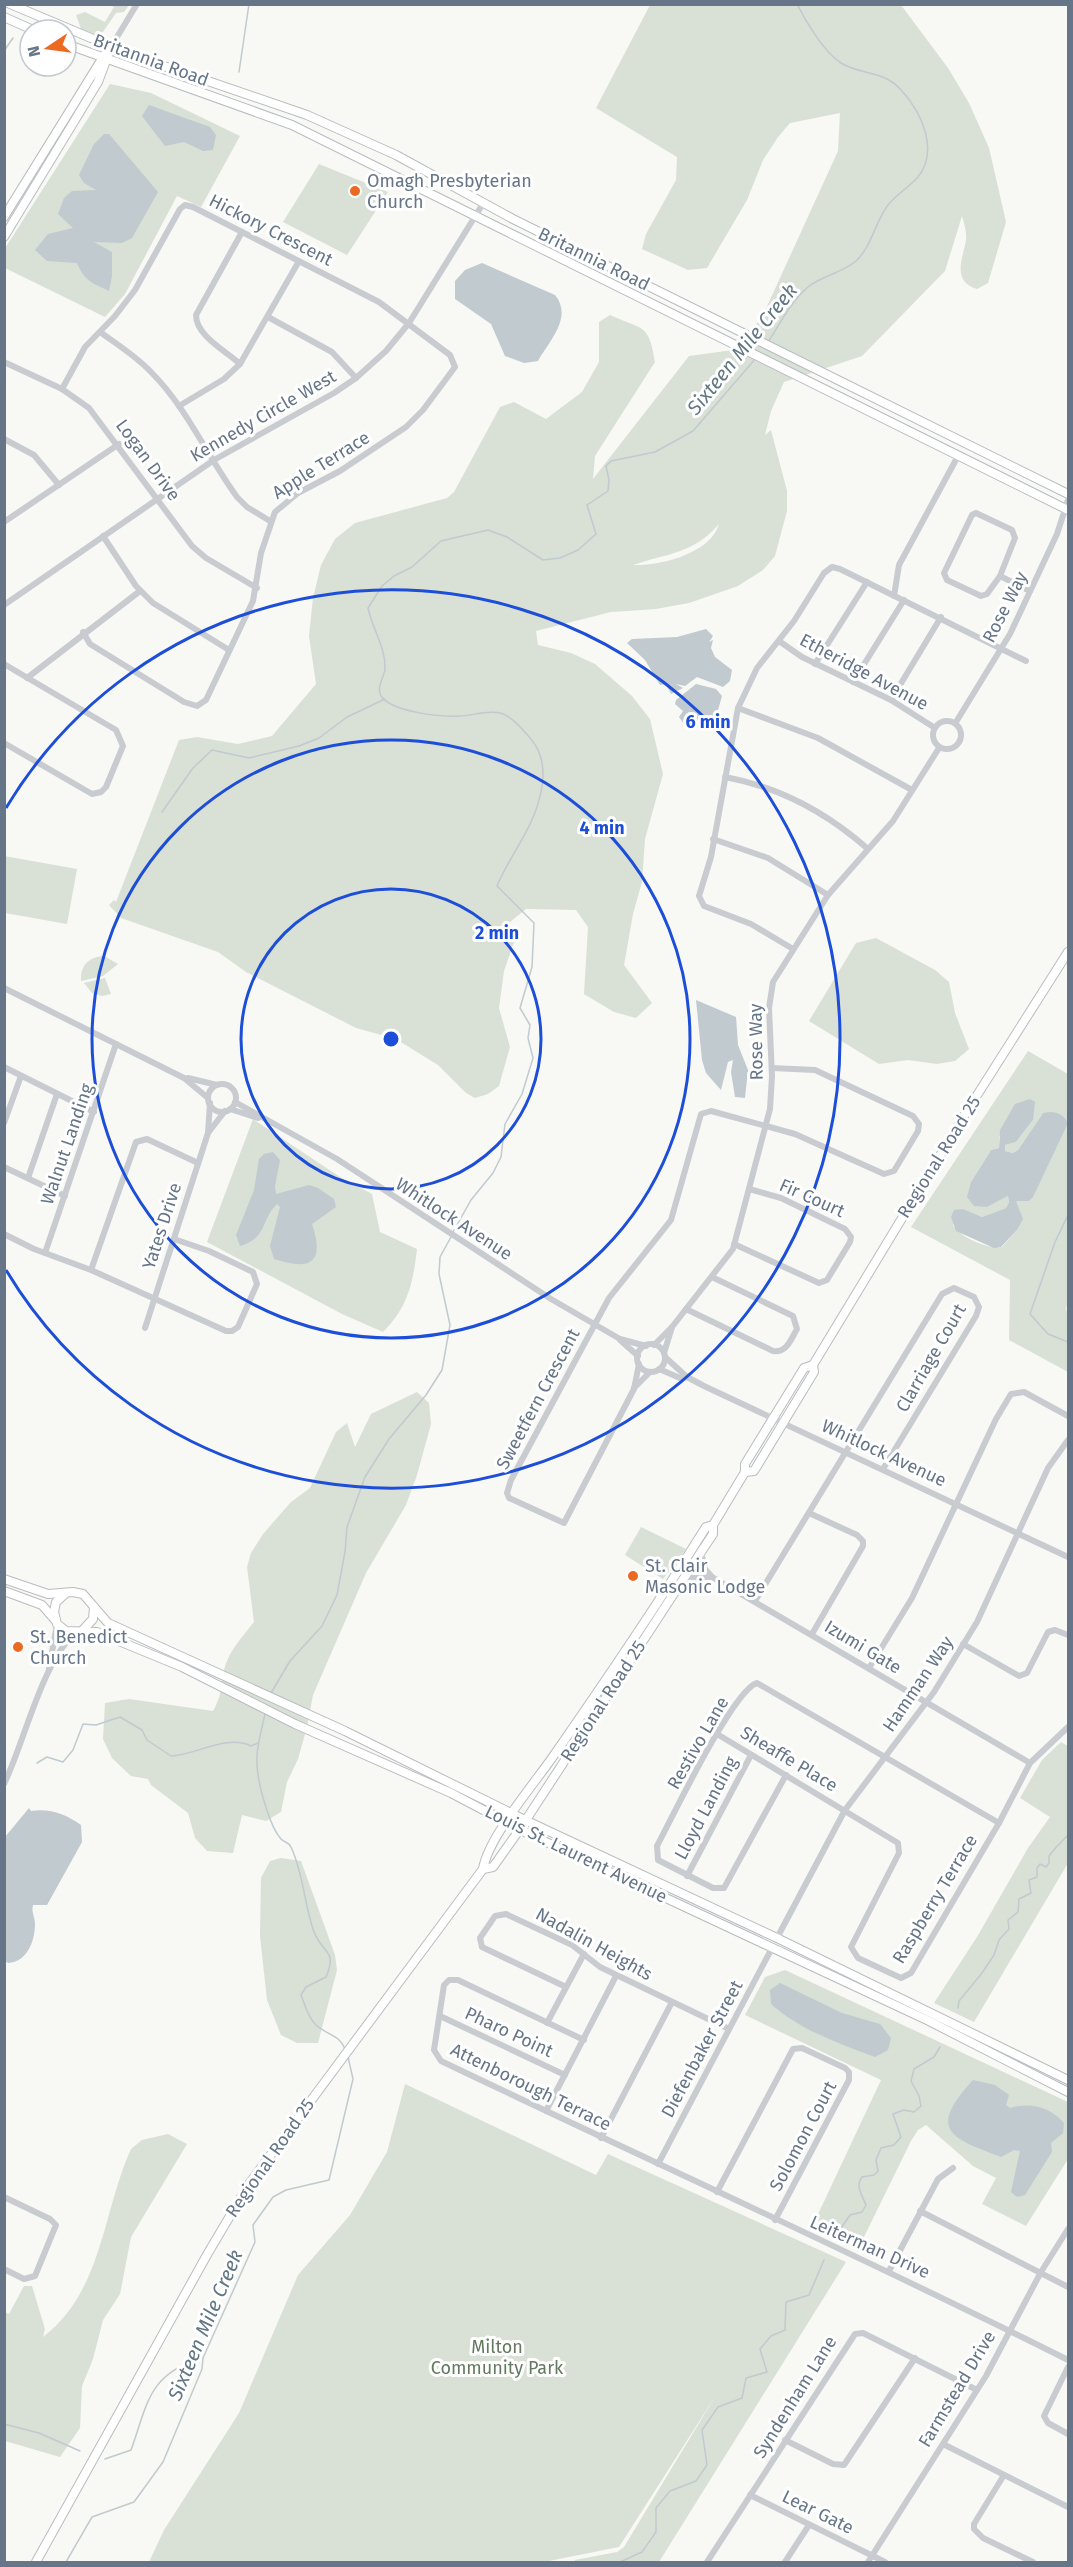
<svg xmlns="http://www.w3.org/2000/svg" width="1073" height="2567" font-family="'Fira Sans',sans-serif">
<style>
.green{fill:#d9e0d6;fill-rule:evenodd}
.water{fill:#c0cacf}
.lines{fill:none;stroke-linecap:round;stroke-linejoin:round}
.stream{stroke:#c0cacf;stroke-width:1.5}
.major-casing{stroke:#b9bcc1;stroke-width:10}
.minor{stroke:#c8cbcf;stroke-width:6}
.major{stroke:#fff;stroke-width:8}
.ring{fill:none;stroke:#1d4ed8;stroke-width:3}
.poi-dot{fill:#ec6922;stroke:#fff;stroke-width:2}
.labels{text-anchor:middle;stroke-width:6;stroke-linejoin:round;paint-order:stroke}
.street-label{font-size:18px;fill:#667588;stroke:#fff}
.poi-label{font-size:18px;fill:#667588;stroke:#fff;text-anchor:start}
.park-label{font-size:18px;fill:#637a61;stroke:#fff}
.water-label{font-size:20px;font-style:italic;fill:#627783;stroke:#fff}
.centre{fill:#1d4ed8;stroke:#fff;stroke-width:3}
.ring-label{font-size:18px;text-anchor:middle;font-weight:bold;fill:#1d4ed8;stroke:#fff;stroke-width:6;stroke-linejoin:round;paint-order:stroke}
</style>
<rect width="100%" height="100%" fill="#f8f8f5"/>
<g class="green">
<path d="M110,5H129L124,12L116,13L100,36L81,29L76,15L85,12L105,22L114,7Z"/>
<path d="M650,5H901L948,68L969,103L989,148L1006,222L988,283L977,289C951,281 963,258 966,240C967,232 964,223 962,216L945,271L862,356L784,382L771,411L765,435L771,430L787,491V511L775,556L763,570L738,586L689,603L656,609L611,612L536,631L538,645L571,653L595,664L632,696L650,719L663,774L645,839L642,882L633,914L624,965L652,1003L636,1018L614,1012L584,994L588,927L576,910L526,909L510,922L514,942L504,971L499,1008L510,1047L499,1086L488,1094L475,1098L466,1093L438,1065L396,1039L356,1028L246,972L218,952L121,918L109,905L114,900L116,902L179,740L197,737L238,744L272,736L316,684L309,636L313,598L321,565L335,539L355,523L447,498L454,492L500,407L514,402L546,419L582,392L599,362V322L610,315C643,330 649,323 655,362L595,456L593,479L689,356L733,350L743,344L764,313L838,151L840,113L790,123L778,137L763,160L747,200L707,268L688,270L642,249L646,234L676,180L677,157L596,108ZM719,524C711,553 661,566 633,565C668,553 693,554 719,524Z"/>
<path d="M110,84L151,93L240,136L201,207L177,196L125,294L105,317L5,268L4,250Z"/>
<path d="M319,164L388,192L347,255L283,222Z"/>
<path d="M4,856L77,869L67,924L5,913Z"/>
<path d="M876,938L935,970L949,982L955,1013L969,1049L955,1061L937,1064L908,1060L879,1064L809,1021L856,943Z"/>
<path d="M104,956L118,964L103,976L81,981C80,965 89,957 104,956Z"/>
<path d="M105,978L111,994L102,996L92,993L84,983Z"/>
<path d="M1028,1051L1068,1074V1299L1066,1310L1068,1311V1372L1009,1340L1010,1280L911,1227ZM1033,1112V1120L1016,1142L1005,1145V1151L1013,1153L1018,1150L1043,1113L1016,1201L1017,1230L1002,1247C987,1249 961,1238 953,1225L962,1209L982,1217L1006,1208L1009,1202L1008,1196L987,1207L971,1182L991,1150L999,1148V1136Z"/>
<path d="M253,1119L340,1177L372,1194L380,1232L417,1249C413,1283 408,1307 383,1332L342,1314L207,1242Z"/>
<path d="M417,1392L429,1403L431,1424L417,1475L406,1505L366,1573L313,1695L307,1727L298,1759L287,1782L281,1812L266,1821L242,1815L233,1853L207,1851L195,1838L188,1813L151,1785L148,1779L131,1776L112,1758L103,1739L105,1703L129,1699L213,1711C223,1694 220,1687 224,1670C228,1652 243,1636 254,1622L247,1567L251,1553L263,1534L291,1502L310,1488L336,1432L347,1423L355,1447L371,1414Z"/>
<path d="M641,1527L686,1549L663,1579L625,1555Z"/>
<path d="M1061,1742L1068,1746V1863L974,2022L934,2003L977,1937L1028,1848L1050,1817L1020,1798L1042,1760Z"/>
<path d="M281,1858L301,1861L335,1955L337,1970L318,2043H297L281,2035L267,2000L260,1936L261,1878L270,1861Z"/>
<path d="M785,1970L1068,2102V2159L1026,2226L982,2204L996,2178L973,2166L926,2125L918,2130L911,2141L860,2245L812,2227L881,2080L745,2015L765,1977Z"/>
<path d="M405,2084L596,2175L608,2154L846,2262L659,2562H574L575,2560L617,2552L624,2547L716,2395L619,2547L544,2562H149L164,2530L239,2413L298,2275L350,2215L387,2152Z"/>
<path d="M168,2134L187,2144L131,2237L120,2294L103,2320L93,2359L82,2386L80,2428L60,2457L5,2441V2312L9,2314L24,2286H32L45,2329L43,2337C103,2291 102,2213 131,2149L142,2140Z"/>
</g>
<g class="water">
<path d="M149,105L210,127L216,135L213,150L203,151L184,142L165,146L142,116Z"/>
<path d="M104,134H109L158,192L132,238L122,243L94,242L112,252V276L109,291C93,283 85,282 77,263L47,261L35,250L48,234L73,228L58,214L64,198L72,191L96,190L84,183L79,175L94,144Z"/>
<path d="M482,263L555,295C573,317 550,340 538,361L524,363L505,356L491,324L455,299V281L465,270Z"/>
<path d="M706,629L713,636L709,642L713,640L711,648L715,657L732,670L730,681L723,687L697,677L685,686L676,684L683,688L671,694L666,684L660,685L645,660L627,643L632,639L677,637Z"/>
<path d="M696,684L716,689L722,696L714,724L708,723L707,729L684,724L679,717L683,711L675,704L676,700Z"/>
<path d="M696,1000L736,1017L738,1045L748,1070L745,1098L735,1097L731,1072L733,1060L728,1062L721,1090L706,1073L702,1060Z"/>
<path d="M1030,1099L1035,1102L1033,1120L1016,1142L1005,1145V1151L1013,1153L1018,1150L1043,1113C1054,1110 1063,1113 1068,1123L1033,1197L1029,1201H1016L1023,1219L1017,1230L1001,1247L994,1248L956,1231L951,1217L954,1210L963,1209L982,1217L1006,1208L1009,1202L1008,1196L987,1207L974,1206L967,1197L971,1182L991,1150L999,1148L1000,1130L1015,1104Z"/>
<path d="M273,1152L280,1160L275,1186L276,1194L309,1185L318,1188L334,1199L336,1207L312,1224C325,1263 311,1271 274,1259L270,1246L280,1207L277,1204C261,1219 267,1239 240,1246L236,1235L254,1190L259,1159L264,1154Z"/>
<path d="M29,1808L31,1811C49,1808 66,1814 81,1825L82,1842L47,1905H33C31,1912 35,1917 35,1924C35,1941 27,1962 8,1963L4,1960L5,1837Z"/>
<path d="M780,1983L842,2013L880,2024L891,2038L888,2050L875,2057C840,2044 800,2030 771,2004L770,1990Z"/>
<path d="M973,2080L995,2085L1009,2095L1006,2105L1010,2108C1030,2102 1050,2107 1064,2123L1063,2133L1051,2143L1052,2152L1025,2195L1017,2197L1011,2192L1020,2151L1014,2150L1001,2157C950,2138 927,2130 973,2080Z"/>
</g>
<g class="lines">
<g class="stream">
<path d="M4,51L13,38"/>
<path d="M239,72L249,4"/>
<path d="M768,342C780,324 791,301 808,287C823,275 842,273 856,261C872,246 875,222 888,205C896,195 909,187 918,177C939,151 922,113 902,91C883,69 862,76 841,63C824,52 806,22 797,4"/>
<path d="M162,812L193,768L212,750L249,758L299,746L319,738L347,717L385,699"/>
<path d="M1068,1215L1055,1242L1030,1314L1048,1334L1068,1342"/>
<path d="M453,1232L471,1200L493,1173L501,1157L505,1124L522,1094L533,1058L528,1038L530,1025L520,1008L532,967L534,923L497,886C509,857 531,831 539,800C545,779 546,757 531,739C523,730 512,716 500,713C486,710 472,716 459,716C440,717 392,712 381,696C376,687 384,678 385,669C386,648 372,628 368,608L382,586L394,576L412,567L441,541L488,530L507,537L543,560L560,558L578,550L596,534L587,505L608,491L609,480L606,466L611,461L655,452L693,431L756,358"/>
<path d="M271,1693L290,1661L322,1626L337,1595L345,1552L347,1527L365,1477L389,1439L426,1395L442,1370L450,1325L439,1274L440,1257L451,1237"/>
<path d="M265,1714C261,1733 254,1754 258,1774C260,1790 270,1827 281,1839C285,1843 289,1842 291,1847C304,1875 304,1905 314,1932C322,1953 338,1950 326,1977L306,1987L301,1995C305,2005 308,2018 316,2025C327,2035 340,2035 345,2049"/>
<path d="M37,1763L47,1757L63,1762L73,1750L83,1724L96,1725L120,1717L142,1730L147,1740L171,1756C196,1755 227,1734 251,1746L258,1743"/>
<path d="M958,2008L959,2001L982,1973L994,1955L999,1940L1009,1929L1008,1920L1018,1912L1019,1899L1031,1893L1029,1880L1037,1877V1868L1040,1864L1046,1867L1049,1863V1856C1054,1849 1061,1842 1068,1835"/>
<path d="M835,2237L850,2215L862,2212L866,2205C862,2195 855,2186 862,2177L874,2175L878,2171L876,2160L881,2148L894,2145L901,2137L893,2114L904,2110L914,2112L921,2106L919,2096L911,2081L914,2069L934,2057L940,2047"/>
<path d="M4,2424L39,2433L80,2451"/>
<path d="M105,2459L131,2450C148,2403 148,2374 202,2358"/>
<path d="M66,2562L92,2517L134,2502L163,2462L202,2369L203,2358L255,2242L253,2225L273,2197L286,2190L329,2180L353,2079L348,2057"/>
<path d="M620,2562L642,2552L656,2532V2508L670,2491L696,2481L707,2465L702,2430L718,2407L742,2398L746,2378L767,2372L760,2349L771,2336L785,2330L786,2302L809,2295L824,2260"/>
</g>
<g class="major-casing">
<g id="major">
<path d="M10,4L129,54L307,115L396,155L513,219L1068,494"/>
<path d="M4,17L33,30"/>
<path d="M66,44L292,125L1068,510"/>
<path d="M4,217L105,54"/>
<path d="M4,237L98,82L111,47"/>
<path d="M745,1472L754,1471L814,1372L813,1365L967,1111L1068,952"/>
<path d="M4,1579L48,1594L73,1592L83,1594L108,1623L345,1731L525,1820L777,1938L1068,2080"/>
<path d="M4,1591L42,1605L55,1620"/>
<path d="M65,1594L56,1602L54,1612L57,1624L66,1631L97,1632L182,1667L295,1724L451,1793L529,1834L929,2021L1068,2092"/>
<path d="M82,1631L93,1619L94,1607"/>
<path d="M483,1869L493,1867L520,1829L701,1552L713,1534V1525L745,1472V1464L804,1368L813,1365"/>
<path d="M36,2562L208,2253L249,2184L483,1869C488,1838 533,1785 552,1758C605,1682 657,1605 706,1527L713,1525"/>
</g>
</g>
<g class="minor">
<path d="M111,47L137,4"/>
<path d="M268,317L332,352L356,378"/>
<path d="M100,332C118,345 136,356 151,372C187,408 207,456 237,497L247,507L270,521"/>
<path d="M4,362L62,389L89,408L192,546L206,558L257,588"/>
<path d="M240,364C226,351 196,336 196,315L242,232"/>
<path d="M62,389L85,347L115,316L135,290L180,209L185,205L193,207L379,302L450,355L455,367L423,410L406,427L340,471L298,493L275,512L261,553L253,601L206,700L197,706L184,702L90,644L83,632"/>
<path d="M179,406L224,379L240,364L299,261"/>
<path d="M4,439L34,455L59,485"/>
<path d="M4,522L119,444"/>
<path d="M103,536L136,586L153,603L229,650"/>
<path d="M1000,576L987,594L981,596L947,580L944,573L972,515L976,513L1012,530L1015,538L1000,576L1030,591"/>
<path d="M894,596L899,565L958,456"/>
<path d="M4,605L214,460L334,393L356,378L386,351L409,323L484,202"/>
<path d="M779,641L802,657L891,700L935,728"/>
<path d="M4,664L116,730L123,746L106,787L101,792L92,794L4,743"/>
<path d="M815,664L867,582"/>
<path d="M27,678L140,591"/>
<path d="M853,682L904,600"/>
<path d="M891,700L941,617"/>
<path d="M738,708L818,738L912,790"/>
<circle cx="947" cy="735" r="14"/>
<path d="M956,722L1010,634L1057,534L1068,500"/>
<path d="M725,777C780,787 826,812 868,849"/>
<path d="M713,839L768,858L828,895"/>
<path d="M793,949L751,924L704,906L699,896L711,857L738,708L757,668L794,621L824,573L832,567L840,569L1026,661"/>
<path d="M4,988L184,1078L208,1098"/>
<path d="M4,1067L94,1112"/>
<path d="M188,1078L217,1085"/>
<circle cx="222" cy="1098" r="14"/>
<path d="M235,1102L337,1159L551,1299L620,1339L646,1346"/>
<path d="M230,1109L258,1118"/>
<path d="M4,1123L21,1076"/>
<path d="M208,1133L225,1111"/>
<path d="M4,1167L65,1196"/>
<path d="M28,1178L57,1094"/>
<path d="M4,1234L34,1249L91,1270L226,1331H232L238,1327L257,1284L253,1272L209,1251L174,1239"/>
<path d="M734,1244L819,1283L827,1280L850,1242L851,1237L845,1229L781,1198L749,1189"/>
<path d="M45,1253L116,1044"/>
<path d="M91,1270L136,1142L147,1139L198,1163"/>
<path d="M686,1309L773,1351C787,1353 791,1339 797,1329L793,1316L712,1277"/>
<path d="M145,1328L208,1133L210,1103"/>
<path d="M620,1340L638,1356"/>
<circle cx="651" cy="1358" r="14"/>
<path d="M654,1345L672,1327L733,1249L770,1109L772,1076L769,1008L773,982L828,895L893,821L939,748"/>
<path d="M664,1353L672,1327"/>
<path d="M665,1357L687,1377L704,1386L1068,1557"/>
<path d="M639,1364L634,1389L564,1523L509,1498L507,1493L511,1480L609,1298L671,1220L701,1114L711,1111L795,1134L884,1174L894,1171L918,1131L919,1124L913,1116L815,1070L772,1068"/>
<path d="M659,1369L680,1378L687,1377"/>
<path d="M634,1388L650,1372"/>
<path d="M809,1513L857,1535L863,1541V1546L812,1634"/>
<path d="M701,1552L705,1569L712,1577L1030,1763"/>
<path d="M684,1578L711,1577"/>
<path d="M755,1601L942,1294L954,1288L974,1297L979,1307L976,1316L883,1469"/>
<path d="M963,1644L1019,1676L1027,1673L1048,1632L1055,1630L1068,1635"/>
<path d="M869,1668L912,1598L996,1419L1011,1394L1024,1392L1068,1416"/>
<path d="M49,1669L57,1624"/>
<path d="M717,1734L898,1843L899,1853L851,1947L858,1958L901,1978L911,1973L999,1823L1030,1763L1068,1727"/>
<path d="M786,1775L724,1888H713L658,1860L657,1846C672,1818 733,1690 757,1683L999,1823"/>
<path d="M4,1784C25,1741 41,1664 75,1633"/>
<path d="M687,1876L751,1755"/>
<path d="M777,1938L845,1810L934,1692L977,1622L1048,1468L1068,1440"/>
<path d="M566,1987L482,1947L480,1938L495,1916L506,1914L572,1945L600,1967L729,2029"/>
<path d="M440,2016L565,2075"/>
<path d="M547,2023L584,1954"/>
<path d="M584,2040L458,1980H449L444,1985L434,2050L441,2061C650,2161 861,2256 1068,2360"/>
<path d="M546,2111L616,1976"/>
<path d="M601,2138L672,2002"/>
<path d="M658,2164L772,1948"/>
<path d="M717,2192L793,2049L802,2048L845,2068L849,2072V2080L775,2220"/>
<path d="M4,2197L50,2219L56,2225L35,2276L24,2279L4,2269"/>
<path d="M920,2211L1068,2287"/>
<path d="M889,2271L938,2179L953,2168"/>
<path d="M1068,2367L1044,2416L1048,2423L1068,2434"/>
<path d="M785,2440L833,2464L844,2465L915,2358"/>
<path d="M943,2444L1068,2507"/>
<path d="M1004,2475L974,2524V2529L983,2538L1033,2562"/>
<path d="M750,2495L885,2562"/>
<path d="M707,2562L855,2334L863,2333L977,2390"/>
<path d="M785,2562L809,2525"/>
<path d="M868,2562L986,2376L1041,2272L1068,2229"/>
</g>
<use href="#major" class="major"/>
</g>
<g class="ring">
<circle cx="391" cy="1039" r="150"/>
<circle cx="391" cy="1039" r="299"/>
<path d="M6 808A449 449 0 1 1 6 1270"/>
</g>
<g class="poi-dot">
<circle cx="355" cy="191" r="6"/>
<circle cx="633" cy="1576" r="6"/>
<circle cx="18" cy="1647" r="6"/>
</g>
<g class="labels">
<g class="street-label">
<text transform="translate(151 60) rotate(20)" y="6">Britannia Road</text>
<text transform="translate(271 230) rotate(27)" y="6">Hickory Crescent</text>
<text transform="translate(594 259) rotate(26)" y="6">Britannia Road</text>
<text transform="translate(263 416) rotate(-30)" y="6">Kennedy Circle West</text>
<text transform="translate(148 460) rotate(54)" y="6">Logan Drive</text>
<text transform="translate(321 465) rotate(-32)" y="6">Apple Terrace</text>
<text transform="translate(1005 607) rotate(-63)" y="6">Rose Way</text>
<text transform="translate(864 672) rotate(28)" y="6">Etheridge Avenue</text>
<text transform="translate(756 1042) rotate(-91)" y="6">Rose Way</text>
<text transform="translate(67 1144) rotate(-71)" y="6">Walnut Landing</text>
<text transform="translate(939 1157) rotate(-58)" y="6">Regional Road 25</text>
<text transform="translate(812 1198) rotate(24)" y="6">Fir Court</text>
<text transform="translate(454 1219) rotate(33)" y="6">Whitlock Avenue</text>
<text transform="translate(162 1226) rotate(-72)" y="6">Yates Drive</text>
<text transform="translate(931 1358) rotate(-60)" y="6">Clarriage Court</text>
<text transform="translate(538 1399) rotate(-62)" y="6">Sweetfern Crescent</text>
<text transform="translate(884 1453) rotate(25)" y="6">Whitlock Avenue</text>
<text transform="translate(863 1647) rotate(31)" y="6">Izumi Gate</text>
<text transform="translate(918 1684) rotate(-56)" y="6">Hamman Way</text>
<text transform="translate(603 1701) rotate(-57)" y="6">Regional Road 25</text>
<text transform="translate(698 1743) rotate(-60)" y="6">Restivo Lane</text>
<text transform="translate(789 1759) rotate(31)" y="6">Sheaffe Place</text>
<text transform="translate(706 1808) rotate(-62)" y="6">Lloyd Landing</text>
<text transform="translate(576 1854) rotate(26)" y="6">Louis St. Laurent Avenue</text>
<text transform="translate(935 1899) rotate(-59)" y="6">Raspberry Terrace</text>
<text transform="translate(594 1944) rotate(29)" y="6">Nadalin Heights</text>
<text transform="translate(509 2032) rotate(25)" y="6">Pharo Point</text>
<text transform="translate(702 2049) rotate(-62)" y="6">Diefenbaker Street</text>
<text transform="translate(531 2087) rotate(26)" y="6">Attenborough Terrace</text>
<text transform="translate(803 2136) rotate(-62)" y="6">Solomon Court</text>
<text transform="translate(270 2158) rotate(-55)" y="6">Regional Road 25</text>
<text transform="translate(870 2247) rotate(24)" y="6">Leiterman Drive</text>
<text transform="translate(957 2389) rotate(-59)" y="6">Farmstead Drive</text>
<text transform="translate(795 2397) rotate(-58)" y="6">Syndenham Lane</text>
<text transform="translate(818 2512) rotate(26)" y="6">Lear Gate</text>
</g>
<g class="poi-label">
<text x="367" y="187">Omagh Presbyterian<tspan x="367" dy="21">Church</tspan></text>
<text x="645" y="1572">St. Clair<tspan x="645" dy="21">Masonic Lodge</tspan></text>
<text x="30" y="1643">St. Benedict<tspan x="30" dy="21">Church</tspan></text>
</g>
<g class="park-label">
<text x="497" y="2353">Milton<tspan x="497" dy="21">Community Park</tspan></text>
</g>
<g class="water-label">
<text transform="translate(742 349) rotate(-51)" y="7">Sixteen Mile Creek</text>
<text transform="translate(205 2325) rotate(-67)" y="7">Sixteen Mile Creek</text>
</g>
</g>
<circle cx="391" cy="1039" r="9" class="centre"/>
<g class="ring-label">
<text x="708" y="728">6 min</text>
<text x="602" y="834">4 min</text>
<text x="497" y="939">2 min</text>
</g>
<rect width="1073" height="2567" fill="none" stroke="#667588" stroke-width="12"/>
<g transform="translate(48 48) rotate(257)"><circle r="28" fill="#ffffff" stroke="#c2c8cf" stroke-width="1.5"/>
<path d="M0-4.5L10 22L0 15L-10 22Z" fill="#ec6922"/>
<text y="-9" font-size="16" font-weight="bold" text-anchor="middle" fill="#667588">N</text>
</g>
</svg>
